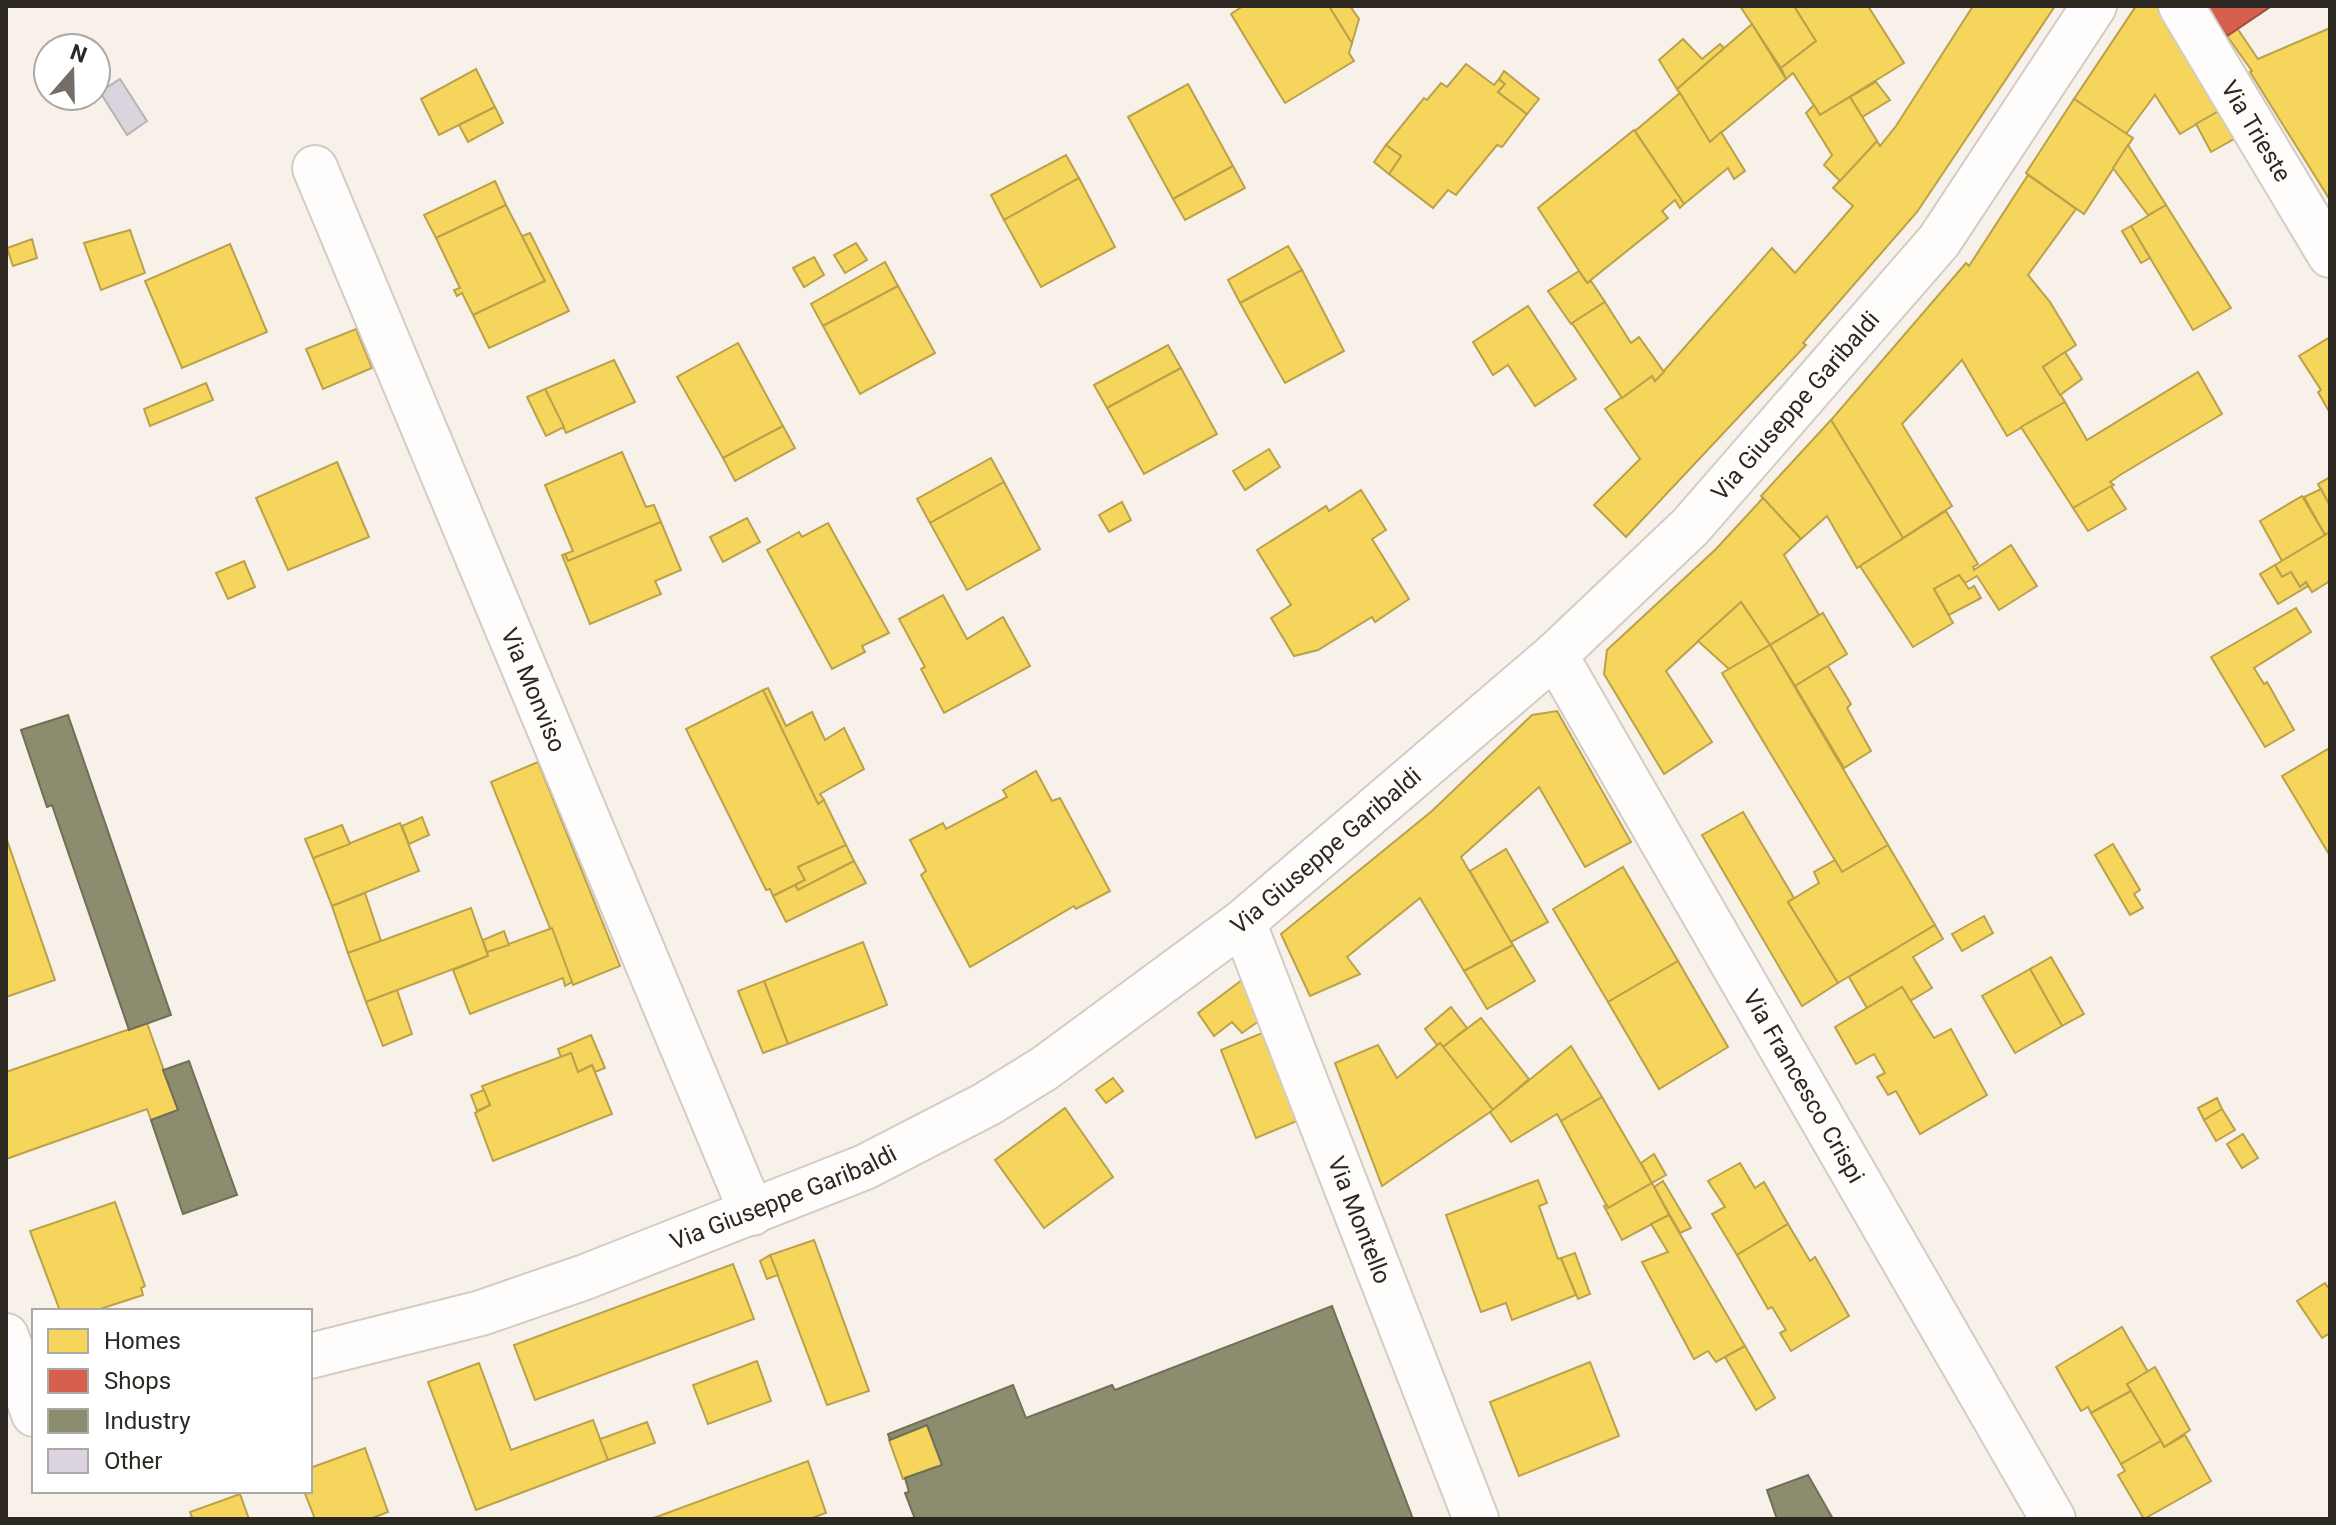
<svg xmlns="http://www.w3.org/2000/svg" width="2336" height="1525" font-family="Roboto,sans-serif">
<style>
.homes{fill:#f6d55c;stroke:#baa14a;stroke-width:2}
.shops{fill:#d6604d;stroke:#a34f40;stroke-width:2}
.industry{fill:#8c8c6e;stroke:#706e57;stroke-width:2}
.building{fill:#dbd3dd;stroke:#b8b3b3;stroke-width:2}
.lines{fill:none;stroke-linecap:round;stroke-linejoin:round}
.minor-casing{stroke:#d2ccc5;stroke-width:48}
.minor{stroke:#fefdfc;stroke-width:44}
.labels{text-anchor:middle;stroke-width:8;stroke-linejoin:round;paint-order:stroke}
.street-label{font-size:24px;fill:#2d2821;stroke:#fff}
</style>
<rect width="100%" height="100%" fill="#f8f1e9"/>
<g class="homes">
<path d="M1243,6H1329L1352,43L1349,53L1354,61L1285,103L1231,14Z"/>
<path d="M1329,6H1350L1359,19L1352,43Z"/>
<path d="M1740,6H1794L1816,41L1781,68Z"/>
<path d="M1794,6H1868L1904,63L1820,115L1793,73L1786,79L1781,68L1816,41Z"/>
<path d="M1973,6H2055L1917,212L1803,343L1806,345L1626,537L1594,505L1640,459L1605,409L1652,376L1655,381L1772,248L1795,273L1853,206L1833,188L1877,141L1880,146L1896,126Z"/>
<path d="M2136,6H2156L2178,24L2224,108L2180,134L2155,95L2126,134L2074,99Z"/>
<path d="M1752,24L1786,79L1710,142L1677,89Z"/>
<path d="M2237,28L2258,59L2330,28V200L2250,72L2252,71L2227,36Z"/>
<path d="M1683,39L1702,59L1720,44L1724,48L1677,89L1659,60Z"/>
<path d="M1466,64L1494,85L1499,79L1505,84L1498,92L1527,114L1502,147L1497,145L1456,195L1448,190L1433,208L1389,174L1401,156L1386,145L1424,98L1427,100L1441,83L1447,87Z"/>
<path d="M476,69L495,107L439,135L421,99Z"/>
<path d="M1504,71L1539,99L1527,114L1498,92L1505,84L1499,79Z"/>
<path d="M1876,82L1890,100L1862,117L1850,97Z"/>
<path d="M1188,84L1233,166L1173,199L1128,117Z"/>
<path d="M1680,93L1710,142L1721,132L1745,171L1734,179L1728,168L1684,204L1635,131Z"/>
<path d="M1850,97L1877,141L1840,181L1824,165L1832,155L1806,113L1814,105L1820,115Z"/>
<path d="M2074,99L2133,138L2084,214L2026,173Z"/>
<path d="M495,107L503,123L468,142L459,125Z"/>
<path d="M2226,107L2241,135L2211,152L2196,124Z"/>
<path d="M1634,130L1684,204L1680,208L1675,200L1662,211L1668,218L1587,283L1538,208Z"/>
<path d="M1386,145L1401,156L1389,174L1374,162Z"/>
<path d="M2128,145L2166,205L2148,215L2113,168Z"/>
<path d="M1066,155L1079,178L1004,220L991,195Z"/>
<path d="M1233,166L1245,188L1185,220L1173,199Z"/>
<path d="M2028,175L2076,209L2028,275L2050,302L2076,345L2043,367L2065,402L2007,436L1962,360L1902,424L1952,506L1903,538L1831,420L1966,263L1969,266Z"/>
<path d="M1079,178L1115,247L1041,287L1004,220Z"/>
<path d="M495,181L506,205L436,238L424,215Z"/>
<path d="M506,205L545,281L473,315L462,293L457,296L454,290L460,288L436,238Z"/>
<path d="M2166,205L2231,308L2193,330L2131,226Z"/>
<path d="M2131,226L2150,258L2141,263L2122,231Z"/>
<path d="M130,230L145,273L101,290L84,243Z"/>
<path d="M530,233L569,311L489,348L473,315L545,281L522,236Z"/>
<path d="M32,239L37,258L13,266L7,248Z"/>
<path d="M856,243L867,260L845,273L834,255Z"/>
<path d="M230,244L267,332L182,368L145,281Z"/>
<path d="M1288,246L1302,270L1240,303L1228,280Z"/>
<path d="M814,257L824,275L804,287L793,268Z"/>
<path d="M885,262L898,286L823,326L811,304Z"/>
<path d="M1302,270L1344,351L1285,383L1240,303Z"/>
<path d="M1579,271L1587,283L1591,281L1605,302L1571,324L1548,291Z"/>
<path d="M898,286L935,353L860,394L823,326Z"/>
<path d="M1605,302L1631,343L1639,337L1664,372L1655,381L1652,376L1622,398L1572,323Z"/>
<path d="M1528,306L1576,379L1535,406L1508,365L1493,375L1473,342Z"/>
<path d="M356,329L372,368L323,389L306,349Z"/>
<path d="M2330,337V413L2318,392L2321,390L2299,356Z"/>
<path d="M738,343L783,426L723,458L677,377Z"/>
<path d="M1168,345L1181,368L1107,408L1094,385Z"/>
<path d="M2065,352L2082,379L2060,395L2043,367Z"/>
<path d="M614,360L635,402L566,433L545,389Z"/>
<path d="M1181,368L1217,434L1144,474L1107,408Z"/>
<path d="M2198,372L2222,414L2120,475L2110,482L2114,485L2073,508L2021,427L2065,402L2087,440Z"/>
<path d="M206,383L213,400L150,426L144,409Z"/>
<path d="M545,389L564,427L546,436L527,397Z"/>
<path d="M1831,420L1903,538L1857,568L1827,516L1801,539L1761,496Z"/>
<path d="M783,426L795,448L735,481L723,458Z"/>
<path d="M1269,449L1280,467L1245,490L1233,471Z"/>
<path d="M622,452L646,507L654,505L661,522L568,561L565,554L573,551L545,485Z"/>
<path d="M991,458L1004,482L930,523L917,499Z"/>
<path d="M337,462L369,537L288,570L256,498Z"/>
<path d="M2330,477V506L2318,484Z"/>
<path d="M1004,482L1040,549L967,590L930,523Z"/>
<path d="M2111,486L2126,509L2088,531L2073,508Z"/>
<path d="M2321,489L2330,506V532L2325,535L2304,497Z"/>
<path d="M1361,490L1386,530L1372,539L1409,599L1375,622L1372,617L1318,650L1294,656L1271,618L1291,605L1257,550L1326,506L1329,511Z"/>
<path d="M2302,496L2325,535L2282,561L2260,521Z"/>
<path d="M1763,498L1801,539L1784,555L1819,615L1770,645L1741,602L1666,671L1712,742L1664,774L1604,674L1607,650L1716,549Z"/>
<path d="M1122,502L1131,520L1109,532L1099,515Z"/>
<path d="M1946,511L1978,564L1973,567L1974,570L2011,545L2037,586L1999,610L1977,576L1965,583L1959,575L1934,589L1953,623L1913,647L1860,566Z"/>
<path d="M747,518L760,542L723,562L710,537Z"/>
<path d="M661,522L681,570L655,581L661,594L590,624L562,555L565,554L568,561Z"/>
<path d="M828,523L889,633L862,646L865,652L832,669L767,550L799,532L802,537Z"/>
<path d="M2330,532V581L2312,592L2306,582L2300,587L2291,572L2282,577L2275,565Z"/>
<path d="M244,561L255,587L228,599L216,573Z"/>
<path d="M2275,565L2282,577L2291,572L2300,587L2306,582L2308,586L2278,604L2260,574Z"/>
<path d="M1959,575L1969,589L1974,586L1981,598L1949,615L1934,589Z"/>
<path d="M943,595L967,639L1003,617L1030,666L944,713L921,669L925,667L899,619Z"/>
<path d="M1741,602L1770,645L1729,669L1698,641Z"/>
<path d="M2296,608L2311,632L2254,668L2264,684L2267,682L2294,730L2265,747L2211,657Z"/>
<path d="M1823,613L1847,654L1795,686L1770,645Z"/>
<path d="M1770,645L1888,845L1842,872L1722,673Z"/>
<path d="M1828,666L1851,704L1847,708L1871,751L1844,768L1795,686Z"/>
<path d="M768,688L786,726L812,712L825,740L844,728L864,769L820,794L824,800L818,804L763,690Z"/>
<path d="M763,690L818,804L824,800L846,845L798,867L805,880L773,896L770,889L766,890L686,729Z"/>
<path d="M1557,711L1631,842L1585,867L1539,787L1461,857L1513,945L1464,971L1420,898L1347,957L1360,974L1310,996L1281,934L1432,811L1532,715Z"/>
<path d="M2328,749L2330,753V856L2282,776Z"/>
<path d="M538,762L620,966L573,985L491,782Z"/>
<path d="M1036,771L1052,801L1060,798L1110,891L1076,909L1074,906L970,967L921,875L926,871L910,840L943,823L946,829L1007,797L1003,790Z"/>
<path d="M1743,812L1794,898L1788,902L1838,983L1802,1006L1702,835Z"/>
<path d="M422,817L429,835L409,844L402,826Z"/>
<path d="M400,823L419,871L332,906L313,858Z"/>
<path d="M342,825L350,844L313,858L305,839Z"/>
<path d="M6,837L55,980L6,997Z"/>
<path d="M2113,844L2140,890L2134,894L2143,908L2130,915L2095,855Z"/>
<path d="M846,845L854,861L798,890L795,885L805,880L798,867Z"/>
<path d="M1888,845L1935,925L1838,983L1788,902L1819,883L1814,872L1835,860L1842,872Z"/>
<path d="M1506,849L1548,922L1511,942L1470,871Z"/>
<path d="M854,861L866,883L786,922L773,896L795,885L798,890Z"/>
<path d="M1623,867L1678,961L1608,1002L1553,909Z"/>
<path d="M365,893L381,941L348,953L332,906Z"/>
<path d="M471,908L488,956L366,1002L348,953Z"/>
<path d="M1984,916L1993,933L1962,951L1952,934Z"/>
<path d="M1935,925L1943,939L1913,957L1932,988L1910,1001L1902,987L1867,1008L1849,977Z"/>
<path d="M552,928L572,982L565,986L563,978L470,1014L453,970L488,956L487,952Z"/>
<path d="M504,931L509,945L487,952L483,940Z"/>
<path d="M863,942L887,1005L788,1044L764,981Z"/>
<path d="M1513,945L1535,981L1487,1009L1464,971Z"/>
<path d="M2051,957L2084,1014L2062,1026L2030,969Z"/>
<path d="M1678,961L1728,1047L1659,1089L1608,1002Z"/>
<path d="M2030,969L2062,1026L2015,1053L1982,996Z"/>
<path d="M1242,980L1259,1021L1242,1033L1232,1022L1214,1036L1198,1013Z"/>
<path d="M764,981L788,1044L763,1053L738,991Z"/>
<path d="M1902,987L1934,1038L1951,1029L1987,1095L1920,1134L1896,1091L1888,1095L1877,1077L1885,1073L1874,1054L1856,1064L1835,1027Z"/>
<path d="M397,990L412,1034L383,1046L366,1002Z"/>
<path d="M1451,1007L1467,1028L1443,1047L1440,1043L1437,1045L1425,1029Z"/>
<path d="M1481,1018L1529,1079L1493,1110L1443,1047Z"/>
<path d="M147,1023L178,1110L151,1120L147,1109L6,1159V1072Z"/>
<path d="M1262,1033L1297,1121L1256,1138L1221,1050Z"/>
<path d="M591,1035L605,1068L595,1072L592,1065L578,1072L571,1053L561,1057L558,1049Z"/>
<path d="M1440,1043L1493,1110L1382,1186L1335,1063L1378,1045L1397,1078Z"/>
<path d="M1571,1046L1602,1097L1561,1121L1557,1114L1511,1142L1490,1112Z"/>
<path d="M571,1053L578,1072L592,1065L612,1114L493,1161L475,1113L490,1105L482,1086Z"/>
<path d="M1113,1078L1123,1091L1106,1103L1096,1090Z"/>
<path d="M484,1090L490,1105L477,1111L471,1095Z"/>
<path d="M1602,1097L1652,1183L1608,1208L1561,1121Z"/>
<path d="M2217,1098L2222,1109L2204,1120L2198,1108Z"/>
<path d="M1065,1108L1113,1177L1044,1228L995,1160Z"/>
<path d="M2222,1109L2235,1130L2216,1141L2204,1120Z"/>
<path d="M2243,1134L2258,1158L2242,1168L2227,1144Z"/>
<path d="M1654,1154L1666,1175L1652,1183L1641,1163Z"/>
<path d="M1740,1163L1755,1188L1764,1182L1788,1224L1737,1255L1712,1214L1725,1207L1708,1181Z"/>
<path d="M1538,1180L1547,1203L1539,1206L1558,1259L1561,1258L1576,1295L1512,1320L1506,1303L1481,1312L1446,1215Z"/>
<path d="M1663,1181L1691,1228L1680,1233L1654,1187Z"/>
<path d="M1652,1183L1669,1215L1622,1240L1604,1206L1607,1205L1608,1208Z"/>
<path d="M115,1202L145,1286L141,1288L143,1295L94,1311H60L30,1231Z"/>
<path d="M1669,1215L1745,1346L1716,1362L1708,1351L1694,1359L1642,1262L1668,1252L1651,1224Z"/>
<path d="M1788,1224L1810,1261L1815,1257L1849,1316L1791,1351L1780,1333L1786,1330L1772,1307L1768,1309L1737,1255Z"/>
<path d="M814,1240L869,1391L827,1405L770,1255Z"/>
<path d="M1575,1253L1590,1294L1578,1299L1561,1258Z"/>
<path d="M770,1255L778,1275L767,1279L760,1261Z"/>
<path d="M733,1264L754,1319L535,1400L514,1345Z"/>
<path d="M2325,1283L2330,1290V1333L2322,1338L2297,1301Z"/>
<path d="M2122,1327L2148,1372L2127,1384L2131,1391L2091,1413L2088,1407L2081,1411L2056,1367Z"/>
<path d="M1745,1346L1775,1398L1756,1410L1725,1357Z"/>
<path d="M757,1361L771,1401L708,1424L693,1385Z"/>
<path d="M1590,1362L1619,1436L1519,1476L1490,1402Z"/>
<path d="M479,1363L511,1450L593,1420L608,1460L476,1510L428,1382Z"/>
<path d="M2155,1367L2190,1430L2164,1447L2127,1384Z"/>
<path d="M2131,1391L2161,1441L2121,1464L2091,1413Z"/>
<path d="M647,1422L655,1443L608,1460L600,1439Z"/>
<path d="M927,1425L942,1465L903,1479L889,1440Z"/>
<path d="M2185,1435L2211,1481L2144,1519L2118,1475L2125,1471L2121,1464L2161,1441L2164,1447Z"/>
<path d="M365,1448L388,1512L370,1519H315L304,1491H310V1468Z"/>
<path d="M808,1461L826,1513L809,1519H651Z"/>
<path d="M240,1494L249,1519H186L192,1517L190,1512Z"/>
</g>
<path class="shops" d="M2207,6H2269L2270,7L2227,36Z"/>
<g class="industry">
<path d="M68,715L171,1015L129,1030L52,805L47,807L21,730Z"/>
<path d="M189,1061L237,1195L183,1214L151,1120L178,1110L163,1070Z"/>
<path d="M1332,1306L1413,1519H915L905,1493L909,1492L905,1478L942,1465L927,1425L890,1440L888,1434L1013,1385L1026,1418L1112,1385L1115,1390Z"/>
<path d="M1808,1475L1833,1519H1777L1767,1490Z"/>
</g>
<path class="building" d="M120,79L147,121L127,135L100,92Z"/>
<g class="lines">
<g class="minor-casing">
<g id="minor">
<path id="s1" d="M2181,6L2330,255"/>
<path id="s2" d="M315,168L752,1213"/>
<path id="s3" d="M1555,655L2053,1519"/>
<path id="s4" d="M1243,922L1476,1519"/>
<path d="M6,1336L34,1414"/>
<path id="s5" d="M310,1356L481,1313L585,1277L865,1167L987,1104L1045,1068L1243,922L1555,655L1690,527L1939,241L2094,6"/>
</g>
</g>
<use href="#minor" class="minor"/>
</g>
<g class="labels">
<g class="street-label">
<text dy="8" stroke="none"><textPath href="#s1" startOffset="146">Via Trieste</textPath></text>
<text dy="8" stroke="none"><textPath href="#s5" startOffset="1796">Via Giuseppe Garibaldi</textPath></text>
<text dy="8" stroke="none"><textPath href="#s2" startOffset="566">Via Monviso</textPath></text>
<text dy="8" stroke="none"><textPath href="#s5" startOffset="1148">Via Giuseppe Garibaldi</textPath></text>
<text dy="8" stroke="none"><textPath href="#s3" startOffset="498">Via Francesco Crispi</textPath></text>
<text dy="8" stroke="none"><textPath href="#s5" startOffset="500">Via Giuseppe Garibaldi</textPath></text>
<text dy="8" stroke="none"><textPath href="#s4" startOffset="320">Via Montello</textPath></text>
</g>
</g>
<rect width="2336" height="1525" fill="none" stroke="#2d2821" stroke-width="16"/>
<rect x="32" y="1309" width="280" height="184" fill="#ffffff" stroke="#aba9a6" stroke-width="2"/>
<rect x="48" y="1329" width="40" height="24" fill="#f6d55c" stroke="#aba9a6" stroke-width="2"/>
<text x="104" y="1349" font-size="24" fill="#2d2821">Homes</text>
<rect x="48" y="1369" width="40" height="24" fill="#d6604d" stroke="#aba9a6" stroke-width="2"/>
<text x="104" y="1389" font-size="24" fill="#2d2821">Shops</text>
<rect x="48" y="1409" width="40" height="24" fill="#8c8c6e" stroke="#aba9a6" stroke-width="2"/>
<text x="104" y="1429" font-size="24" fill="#2d2821">Industry</text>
<rect x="48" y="1449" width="40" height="24" fill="#dbd3dd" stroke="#aba9a6" stroke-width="2"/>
<text x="104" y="1469" font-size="24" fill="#2d2821">Other</text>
<g transform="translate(72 72) rotate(20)"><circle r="38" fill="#ffffff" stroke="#aba9a6" stroke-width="2"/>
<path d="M0-6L14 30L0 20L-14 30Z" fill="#746e67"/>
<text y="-12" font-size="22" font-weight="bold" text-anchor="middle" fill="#2d2821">N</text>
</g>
</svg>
